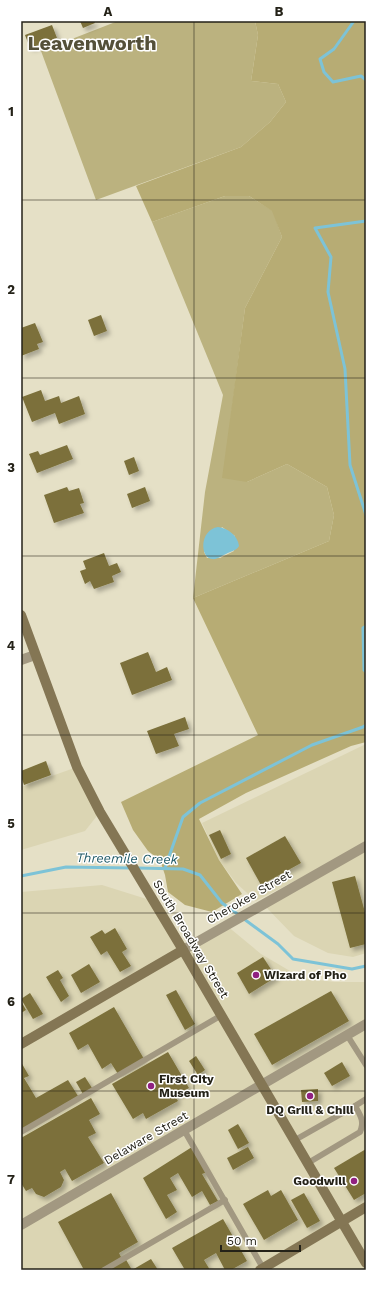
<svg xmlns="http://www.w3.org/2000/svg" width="387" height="1291" font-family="'Work Sans',sans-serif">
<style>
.built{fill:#dbd5b3}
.green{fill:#bbb27f;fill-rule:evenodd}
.forest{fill:#b7ac74}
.water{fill:#7dc3d7}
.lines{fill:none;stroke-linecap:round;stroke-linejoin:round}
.stream{stroke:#7dc3d7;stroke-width:3}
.building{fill:#7b703a;filter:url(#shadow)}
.lane{stroke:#a29881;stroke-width:6}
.street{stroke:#a29881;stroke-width:10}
.secondary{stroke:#847654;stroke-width:10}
.grid{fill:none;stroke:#242218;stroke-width:1;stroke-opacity:0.55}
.poi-dot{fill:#902081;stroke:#fff;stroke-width:1.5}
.labels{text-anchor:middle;stroke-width:3;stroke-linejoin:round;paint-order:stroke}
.street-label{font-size:12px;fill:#242218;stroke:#fff}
.poi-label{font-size:12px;font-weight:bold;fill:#242218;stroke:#fff;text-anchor:start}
.water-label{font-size:13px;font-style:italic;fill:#1c5765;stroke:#fff}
.town-label{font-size:20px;font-weight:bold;fill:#545039;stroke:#fff}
.neatline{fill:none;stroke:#242218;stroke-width:1.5}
.grid-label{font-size:13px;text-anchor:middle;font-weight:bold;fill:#242218}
</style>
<defs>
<filter id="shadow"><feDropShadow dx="3.5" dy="3.5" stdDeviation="2" flood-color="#0004"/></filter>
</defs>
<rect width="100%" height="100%" fill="#e5e0c6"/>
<g class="built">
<path d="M366,744V844L256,901L236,883L219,860L202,823Z"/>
<path d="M77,767L100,812L85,831L21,850V787Z"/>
<path d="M366,847V953L353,957L328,953L294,936L266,907Z"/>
<path d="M102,885L153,901L183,949L226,925L261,954L302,978L335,982H366V1270H21V892Z"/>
</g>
<g class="green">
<path d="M118,21H255L258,35L251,81L278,84L286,102L270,122L241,147L96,200L41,51Z"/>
<path d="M225,196H249L273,211L282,237L245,308L230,424L247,482L287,464L327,487L334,515L329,541L193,598L205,492L223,395L152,222ZM222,527L235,536L234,551L220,558H207L204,552Z"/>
</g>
<path class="forest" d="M255,21H366V742L351,746L246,793L199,819L219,860L242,894L212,912L185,905L168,892L165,875L160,860L148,851L133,830L121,802L258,735L193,598L329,541L334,515L327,487L287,464L247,482L222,478L245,308L282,237L272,211L249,196H225L152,222L136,186L241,147L270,122L286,102L278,84L251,81L258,35Z"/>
<path class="water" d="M218,527C228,528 238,536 239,546C236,551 231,551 226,554C221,556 217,560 212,559C200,558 199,530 218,527Z"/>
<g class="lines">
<g class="stream">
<path d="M354,21L334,49L320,59L324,72L333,82L361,76L366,80"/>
<path d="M366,221L315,228L331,257L328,292L345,369L350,465L366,515"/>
<path d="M366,626L363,628L364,670L366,672"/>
<path d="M137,868L183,869L200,875L222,903L239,915"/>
<path d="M165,868L183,817L200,803L312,745L363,727L366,725"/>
<path d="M21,876L66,867L131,868"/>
<path d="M244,919L278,944L293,959L352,969L366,966"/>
</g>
</g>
<g class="building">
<path d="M80,21H94L95,23L83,28Z"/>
<path d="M52,25L57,38L30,48L25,35Z"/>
<path d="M101,315L107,331L94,336L88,320Z"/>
<path d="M35,323L43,342L37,344L39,349L21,356V328Z"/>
<path d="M41,390L45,401L59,396L61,403L79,396L85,414L59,424L55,413L32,422L22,397Z"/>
<path d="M67,445L73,459L37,473L29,454L38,451L40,455Z"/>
<path d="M134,457L139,471L129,475L124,461Z"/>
<path d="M67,487L69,491L79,488L84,503L80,504L84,513L54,523L44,495Z"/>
<path d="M145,487L150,501L132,508L127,494Z"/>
<path d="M104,553L109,566L117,563L121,572L112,576L114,582L94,589L90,581L85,584L80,571L86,569L83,561Z"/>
<path d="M148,652L156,672L167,667L172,680L132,695L120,663Z"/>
<path d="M185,717L189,729L174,734L179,746L156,754L147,731Z"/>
<path d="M46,761L51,775L24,785L21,776V771Z"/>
<path d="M220,830L231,854L221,859L209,835Z"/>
<path d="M285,836L301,863L261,885L246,858Z"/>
<path d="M355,876L366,916V944L350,948L332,882Z"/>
<path d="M115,928L127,949L122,952L131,966L120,972L107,951L101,955L90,937L102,930L105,934Z"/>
<path d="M263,957L276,977L249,994L237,973Z"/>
<path d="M89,964L100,982L81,993L71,975Z"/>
<path d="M58,970L63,978L60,980L69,996L61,1002L46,977Z"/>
<path d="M176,990L195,1024L185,1030L166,995Z"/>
<path d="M331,991L349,1021L272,1065L254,1034Z"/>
<path d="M30,993L43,1014L33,1019L21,999Z"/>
<path d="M21,1001L26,1010L21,1013Z"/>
<path d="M114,1007L144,1059L118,1074L111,1063L102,1069L88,1044L78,1050L69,1033Z"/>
<path d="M168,1052L189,1088L175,1096L178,1101L146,1119L143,1113L133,1119L112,1084Z"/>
<path d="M196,1056L205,1070L198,1075L189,1061Z"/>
<path d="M21,1062L29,1076L24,1078L36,1098L68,1080L78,1096L21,1130Z"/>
<path d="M342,1062L350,1076L332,1086L324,1073Z"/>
<path d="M85,1077L92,1088L83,1094L76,1082Z"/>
<path d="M318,1089V1101L302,1102L301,1090Z"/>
<path d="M91,1098L100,1114L89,1120L96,1133L88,1137L104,1163L72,1181L65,1169L60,1172L64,1180L61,1187L44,1197L36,1194L32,1188L26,1191L21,1183V1138Z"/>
<path d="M238,1124L249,1143L238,1149L228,1130Z"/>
<path d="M192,1147L207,1172L202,1174L218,1201L210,1205L202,1191L192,1197L178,1173L170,1178L177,1190L167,1195L177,1212L166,1219L143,1178Z"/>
<path d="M248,1147L254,1158L233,1170L227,1158Z"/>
<path d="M366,1149V1193L354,1200L334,1168Z"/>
<path d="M268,1190L271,1196L281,1190L298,1220L264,1240L243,1204Z"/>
<path d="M111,1193L138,1242L119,1253L122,1259L101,1270H84L58,1222Z"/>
<path d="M304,1193L320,1221L307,1228L291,1200Z"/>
<path d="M223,1219L247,1261L231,1270H225L216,1253L204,1260L210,1270H185L172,1248Z"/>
<path d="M125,1258L132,1270L151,1259L158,1270H106Z"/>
</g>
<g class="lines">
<g class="lane">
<path d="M347,1035L366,1065"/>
<path d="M355,1106L366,1099"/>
<path d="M184,1130L263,1268"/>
<path d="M21,1132L222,1015"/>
<path d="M295,1140L355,1106C360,1115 365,1121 360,1132L308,1163"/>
<path d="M104,1270L225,1200"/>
</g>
<g class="street">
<path d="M21,660L35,655"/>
<path d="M183,950L366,846"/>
<path d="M21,1225L366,1024"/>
</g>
<g class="secondary">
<path d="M21,615L77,767L100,812L183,950L366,1263"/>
<path d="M21,1044L183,950"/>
<path d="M260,1270L366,1207"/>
</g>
</g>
<path class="grid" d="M194,21V1270M21,200H366M21,378H366M21,556H366M21,735H366M21,913H366M21,1091H366"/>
<g class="poi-dot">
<circle cx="256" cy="975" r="4"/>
<circle cx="151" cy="1086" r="4"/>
<circle cx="310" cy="1096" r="4"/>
<circle cx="354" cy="1181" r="4"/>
</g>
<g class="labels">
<g class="street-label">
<text transform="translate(249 897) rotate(-30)" y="4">Cherokee Street</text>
<text transform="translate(191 939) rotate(59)" y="4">South Broadway Street</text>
<text transform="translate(146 1138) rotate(-30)" y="4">Delaware Street</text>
</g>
<g class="poi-label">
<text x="264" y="979">Wizard of Pho</text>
<text x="159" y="1083">First City<tspan x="159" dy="14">Museum</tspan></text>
<text x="310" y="1114" text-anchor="middle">DQ Grill &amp; Chill</text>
<text x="346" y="1185" text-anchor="end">Goodwill</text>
</g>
<g class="water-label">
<text transform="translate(127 858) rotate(1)" y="5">Threemile Creek</text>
</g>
<g class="town-label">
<text x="92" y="50">Leavenworth</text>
</g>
</g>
<rect width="387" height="1291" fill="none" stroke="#ffffff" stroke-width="44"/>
<path d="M221 1245v6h79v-6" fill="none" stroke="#242218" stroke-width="2"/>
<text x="227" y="1245" font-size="12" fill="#242218" stroke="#ffffff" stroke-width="3" paint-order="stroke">50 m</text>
<rect x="22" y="22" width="343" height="1247" class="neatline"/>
<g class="grid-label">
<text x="108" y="16">A</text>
<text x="279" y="16">B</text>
<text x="11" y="116">1</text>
<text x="11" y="294">2</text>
<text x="11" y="472">3</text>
<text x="11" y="650">4</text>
<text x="11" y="828">5</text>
<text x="11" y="1006">6</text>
<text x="11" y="1184">7</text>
</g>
</svg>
